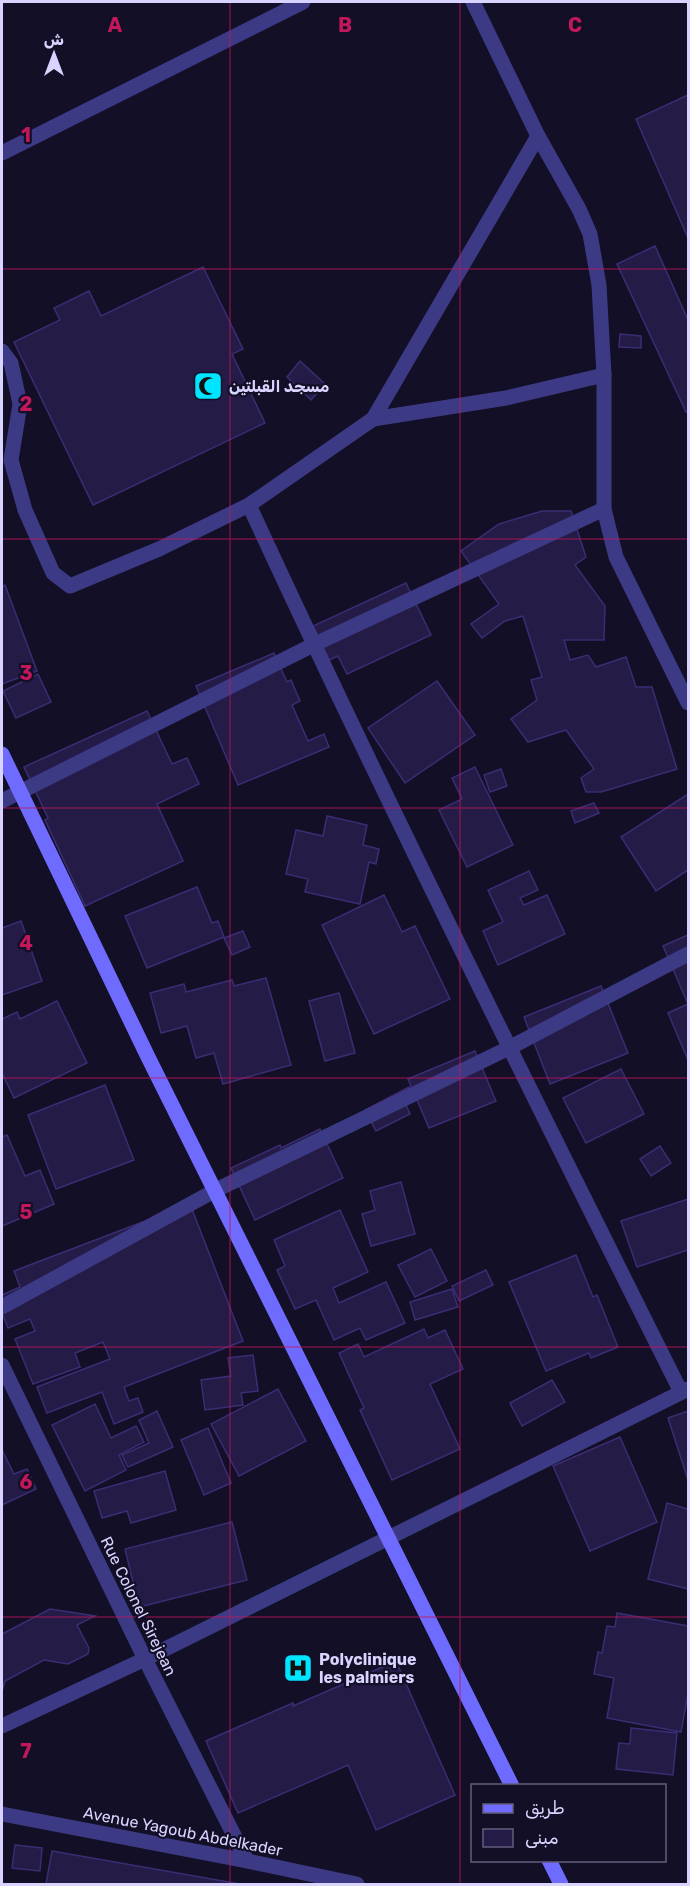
<svg xmlns="http://www.w3.org/2000/svg" width="690" height="1886" font-family="Rubik,'Noto Naskh Arabic',sans-serif">
<style>
.building{fill:#241b47;stroke:#3b2d73;stroke-width:1.5}
.lines{fill:none;stroke-linecap:round;stroke-linejoin:round}
.service{stroke:#3d3a85;stroke-width:15}
.minor{stroke:#3d3a85;stroke-width:15}
.tertiary{stroke:#3d3a85;stroke-width:15}
.secondary{stroke:#6f6bff;stroke-width:15}
.grid{fill:none;stroke:#c2185b;stroke-width:1.5;stroke-opacity:0.55}
.labels{text-anchor:middle;stroke-width:4.5;stroke-linejoin:round;paint-order:stroke}
.poi-label{font-size:16px;font-weight:bold;fill:#d9d4ff;stroke:#130f26;text-anchor:start}
.street-label{font-size:16px;fill:#d9d4ff;stroke:#130f26}
.grid-label{font-size:20px;text-anchor:middle;font-weight:bold;fill:#c2185b;stroke:#130f26;stroke-width:4.5;stroke-linejoin:round;paint-order:stroke}
</style>
<rect width="100%" height="100%" fill="#130f26"/>
<g class="building">
<path d="M688,95V238L636,119Z"/>
<path d="M655,246L688,320V411L686,412L617,264Z"/>
<path d="M203,267L243,349L232,354L265,423L93,505L14,342L60,320L54,308L89,291L101,316Z"/>
<path d="M620,334L641,336V348L619,347Z"/>
<path d="M300,361L325,384L311,400L287,377Z"/>
<path d="M542,511H571L586,557L575,565L605,606L604,640H564L570,660L588,655L596,667L626,657L636,687H652L677,769L601,792H586L581,778L594,769L566,730L528,742L511,719L537,700L531,680L542,677L523,616L505,621L482,638L471,624L499,604L461,551L499,524Z"/>
<path d="M406,583L431,635L347,674L338,656L329,660L313,626Z"/>
<path d="M5,585L37,671L2,684V587Z"/>
<path d="M274,653L287,682L291,680L300,701L292,705L308,741L324,734L329,747L238,785L196,686Z"/>
<path d="M38,674L51,702L16,718L3,691Z"/>
<path d="M437,681L475,735L405,783L368,728Z"/>
<path d="M147,711L172,764L187,758L199,784L157,804L183,861L85,906L45,820L48,818L24,767Z"/>
<path d="M475,767L513,845L467,867L439,810L462,799L452,778Z"/>
<path d="M501,769L507,786L490,792L484,775Z"/>
<path d="M688,794V870L656,891L621,837Z"/>
<path d="M594,803L599,813L575,823L571,811Z"/>
<path d="M327,816L367,825L363,845L379,849L376,864L369,862L360,904L305,892L308,879L286,874L296,830L323,836Z"/>
<path d="M529,871L538,890L520,898L524,905L547,895L565,934L498,965L483,931L503,922L488,890Z"/>
<path d="M197,887L212,923L218,921L224,937L147,968L125,916Z"/>
<path d="M384,895L402,932L415,926L450,999L374,1034L322,925Z"/>
<path d="M21,921L42,981L2,995V928Z"/>
<path d="M243,931L250,947L232,955L224,938Z"/>
<path d="M688,935V1060L668,1013L688,1004L663,946Z"/>
<path d="M266,978L291,1065L223,1084L214,1053L196,1058L187,1026L161,1033L150,993L184,984L186,992L232,980L234,986Z"/>
<path d="M601,986L628,1053L550,1084L524,1017Z"/>
<path d="M339,993L355,1053L325,1061L309,1001Z"/>
<path d="M57,1001L87,1063L14,1098L2,1073V1019L17,1012L20,1019Z"/>
<path d="M475,1051L496,1101L429,1128L408,1079Z"/>
<path d="M621,1069L644,1114L586,1143L563,1098Z"/>
<path d="M105,1085L134,1160L56,1189L28,1115Z"/>
<path d="M409,1087L416,1100L406,1105L410,1114L376,1131L365,1110Z"/>
<path d="M320,1129L343,1178L255,1220L231,1168L280,1145L281,1148Z"/>
<path d="M7,1135L25,1176L40,1170L54,1204L2,1226V1137Z"/>
<path d="M660,1146L671,1163L651,1176L640,1159Z"/>
<path d="M401,1182L415,1234L371,1246L362,1214L375,1210L370,1191Z"/>
<path d="M688,1199V1250L637,1267L621,1221Z"/>
<path d="M190,1204L243,1341L124,1387L129,1401L138,1398L143,1412L114,1424L102,1392L47,1413L37,1387L110,1359L103,1342L75,1353L80,1367L33,1384L15,1339L35,1331L30,1319L8,1328L2,1312V1295L20,1287L14,1271Z"/>
<path d="M340,1210L368,1272L333,1288L339,1303L386,1282L405,1323L366,1340L360,1328L334,1340L316,1300L295,1309L277,1270L285,1266L274,1240Z"/>
<path d="M431,1249L447,1281L415,1297L398,1265Z"/>
<path d="M576,1255L593,1297L597,1295L618,1347L591,1358L589,1353L546,1371L509,1282Z"/>
<path d="M486,1270L493,1285L459,1301L452,1286Z"/>
<path d="M452,1289L458,1307L415,1320L410,1302Z"/>
<path d="M424,1329L428,1338L445,1330L463,1369L430,1384L460,1449L392,1480L360,1410L364,1408L339,1353L358,1344L364,1357Z"/>
<path d="M253,1355L258,1391L241,1393L243,1405L205,1410L201,1380L231,1376L228,1358Z"/>
<path d="M552,1380L565,1402L522,1426L510,1403Z"/>
<path d="M278,1389L306,1441L239,1476L211,1424Z"/>
<path d="M95,1404L111,1438L136,1426L144,1442L119,1455L126,1470L85,1491L52,1425Z"/>
<path d="M157,1411L173,1447L128,1467L122,1455L149,1443L139,1420Z"/>
<path d="M688,1411V1480L668,1418Z"/>
<path d="M208,1428L231,1483L204,1495L181,1440Z"/>
<path d="M620,1437L657,1522L590,1551L553,1466Z"/>
<path d="M2,1450L14,1474L27,1469L36,1489L2,1505Z"/>
<path d="M165,1471L176,1510L131,1523L127,1511L102,1518L94,1491Z"/>
<path d="M667,1503L688,1509V1589L648,1579Z"/>
<path d="M232,1522L247,1580L139,1607L125,1549Z"/>
<path d="M50,1609L95,1616L77,1625L89,1648L88,1654L68,1664L44,1660L5,1681L2,1692V1634Z"/>
<path d="M617,1613L688,1626V1693L681,1732L607,1718L614,1678L594,1674L598,1652L602,1653L607,1626L615,1627Z"/>
<path d="M396,1661L455,1795L376,1830L348,1765L238,1813L206,1741L293,1703V1706Z"/>
<path d="M631,1728L677,1733L673,1775L616,1769L619,1743L630,1744Z"/>
<path d="M15,1845L42,1848L40,1871L12,1868Z"/>
<path d="M52,1851L240,1884H46Z"/>
</g>
<g class="lines">
<path class="service" d="M2,351L11,363L20,404L11,460L25,510L53,573L70,586L159,549L249,505"/>
<g class="minor">
<path d="M473,2L538,136L579,209L590,234L599,285L604,375V509L616,557L688,703"/>
<path d="M2,153L303,2"/>
<path d="M604,375L506,398L373,419L249,505C387,804 534,1098 681,1392"/>
<path d="M373,419L538,136"/>
<path d="M2,801L313,645L604,509"/>
<path d="M2,1307L216,1190L509,1048L688,954"/>
<path d="M2,1365L145,1659L247,1861"/>
<path d="M2,1726L145,1659L688,1389"/>
</g>
<path class="tertiary" d="M2,1814L247,1861L357,1884"/>
<g class="secondary">
<path d="M2,754L148,1057L512,1786"/>
<path d="M549,1860L561,1884"/>
</g>
</g>
<path class="grid" d="M230,2V1884M460,2V1884M2,269H688M2,539H688M2,808H688M2,1078H688M2,1347H688M2,1617H688"/>
<defs>
<g id="mosque-square" transform="scale(1.5)"><rect x="-9" y="-9" width="18" height="18" rx="4" fill="#00e5ff" stroke="#130f26"/><path d="M3.5-4.9A6 6 0 1 0 3.5 4.9A5 5 0 1 1 3.5-4.9Z" fill="#111"/></g>
<g id="hospital-square" transform="scale(1.5)"><rect x="-9" y="-9" width="18" height="18" rx="4" fill="#00e5ff" stroke="#130f26"/><path d="M-5-5h3v3.5h4V-5h3V5h-3V1.5h-4V5h-3Z" fill="#111"/></g>
</defs>
<g fill-rule="evenodd">
<use href="#mosque-square" x="208" y="386"/>
<use href="#hospital-square" x="298" y="1668"/>
</g>
<g class="labels">
<g class="poi-label">
<text x="229" y="392">مسجد القبلتين</text>
<text x="319" y="1665">Polyclinique<tspan x="319" dy="18">les palmiers</tspan></text>
</g>
<g class="street-label">
<text transform="translate(139 1606) rotate(64)" y="6">Rue Colonel Sirejean</text>
<text transform="translate(183 1831) rotate(11)" y="6">Avenue Yagoub Abdelkader</text>
</g>
</g>
<g class="grid-label">
<text x="115" y="32">A</text>
<text x="345" y="32">B</text>
<text x="575" y="32">C</text>
<text x="26" y="142">1</text>
<text x="26" y="411">2</text>
<text x="26" y="680">3</text>
<text x="26" y="950">4</text>
<text x="26" y="1219">5</text>
<text x="26" y="1489">6</text>
<text x="26" y="1758">7</text>
</g>
<rect width="690" height="1886" fill="none" stroke="#d9d4ff" stroke-width="6"/>
<rect x="471" y="1784" width="195" height="78" fill="#130f26" stroke="#625e7d" stroke-width="1.5"/>
<rect x="483" y="1804" width="30" height="9" fill="#6f6bff" stroke="#625e7d" stroke-width="1.5"/>
<text x="525" y="1814" font-size="18" fill="#d9d4ff">طريق</text>
<rect x="483" y="1829" width="30" height="18" fill="#241b47" stroke="#625e7d" stroke-width="1.5"/>
<text x="525" y="1844" font-size="18" fill="#d9d4ff">مبنى</text>
<g transform="translate(54 54)" stroke="#130f26" stroke-width="4.5" paint-order="stroke">
<path d="M0-4.5L10 22L0 15L-10 22Z" fill="#d9d4ff"/>
<text y="-9" font-size="16" font-weight="bold" text-anchor="middle" fill="#d9d4ff">ش</text>
</g>
</svg>
